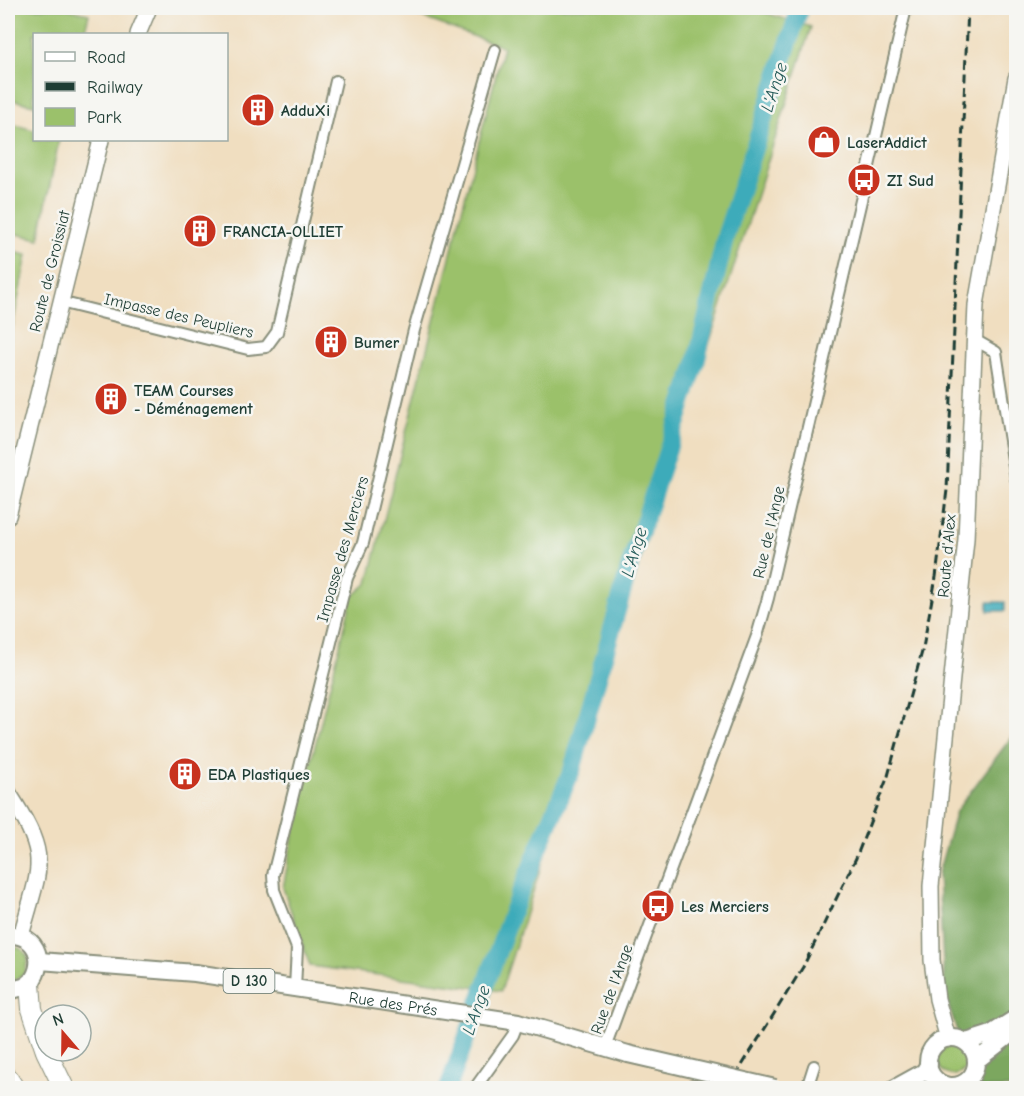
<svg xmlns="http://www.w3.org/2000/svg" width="1024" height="1096" font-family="'Comic Neue',sans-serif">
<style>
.green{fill:#9bc16b;stroke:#5d7f50;stroke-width:1.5}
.forest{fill:#7ca75f;stroke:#4e724a;stroke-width:1.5}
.water{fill:#3cabba;stroke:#2e7477;stroke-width:1.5}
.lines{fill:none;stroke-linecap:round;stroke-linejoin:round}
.river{stroke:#3cabba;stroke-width:18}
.street-casing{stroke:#888e7a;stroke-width:14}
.secondary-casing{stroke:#888e7a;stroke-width:18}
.primary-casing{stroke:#888e7a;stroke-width:20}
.highway-casing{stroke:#888e7a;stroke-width:22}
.street{stroke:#fff;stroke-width:10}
.secondary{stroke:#fff;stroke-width:15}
.primary{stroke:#fff;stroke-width:16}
.highway{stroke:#fff;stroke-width:20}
.rail{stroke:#1f3d34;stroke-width:3;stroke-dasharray:9 4.5;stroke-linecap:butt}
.primary-bridge-casing{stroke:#888e7a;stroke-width:20;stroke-linecap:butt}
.primary-bridge{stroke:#fff;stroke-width:16}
.labels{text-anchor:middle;stroke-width:5;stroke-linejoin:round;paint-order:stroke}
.shield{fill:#f6f6f2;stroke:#60746d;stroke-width:1.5}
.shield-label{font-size:15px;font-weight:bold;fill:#1f3d34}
.poi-label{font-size:16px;font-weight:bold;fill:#1f3d34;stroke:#f6f6f2;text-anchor:start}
.street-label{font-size:16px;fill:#1f3d34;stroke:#f6f6f2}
.water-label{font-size:18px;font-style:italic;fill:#285e5c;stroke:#f6f6f2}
</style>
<rect width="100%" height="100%" fill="#f6f6f2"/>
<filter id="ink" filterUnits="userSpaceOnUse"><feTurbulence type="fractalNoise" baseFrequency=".0167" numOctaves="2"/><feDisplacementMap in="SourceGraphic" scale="12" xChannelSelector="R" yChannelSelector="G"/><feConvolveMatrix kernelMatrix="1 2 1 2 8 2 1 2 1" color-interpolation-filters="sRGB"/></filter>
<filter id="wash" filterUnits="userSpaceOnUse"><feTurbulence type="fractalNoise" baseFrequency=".008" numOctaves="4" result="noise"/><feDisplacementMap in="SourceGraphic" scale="24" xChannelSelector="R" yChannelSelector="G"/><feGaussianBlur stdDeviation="1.35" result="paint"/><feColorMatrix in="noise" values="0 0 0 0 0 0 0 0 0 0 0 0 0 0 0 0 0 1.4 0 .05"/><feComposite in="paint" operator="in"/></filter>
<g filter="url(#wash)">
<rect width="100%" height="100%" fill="#f0dec0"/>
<g class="green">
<path d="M8,8H63L89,14L84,34H34V105L8,99Z"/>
<path d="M396,8H750L811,27L501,991L310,966L283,888L295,826L352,597L368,583L503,47Z"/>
<path d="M8,123L34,130V140H59L39,239L8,232Z"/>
<path d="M8,251L27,255L9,344H8Z"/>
<path d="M8,946L22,949L28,957L25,973L16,980H8Z"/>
<circle cx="953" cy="1060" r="15"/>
</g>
<path class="forest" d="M1016,731V1088H976L945,995L938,874L956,811Z"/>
<rect class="water" x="988" y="602" width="17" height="9"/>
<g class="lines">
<path class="river" d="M448,1088L514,907L572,770L630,565L696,363L726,234L800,8"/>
</g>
</g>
<g filter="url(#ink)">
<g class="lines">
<g class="street-casing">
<g id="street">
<path d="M60,302L248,349L266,347L277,332L336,81"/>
<path d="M975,340L996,352L1016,479"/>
<path d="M295,988L297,948L274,890L273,875L347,578L363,543L414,330L495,50"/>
<path d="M605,1047L757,636L768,598L906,8"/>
<path d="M475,1088L513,1035L518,1022"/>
<path d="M807,1088L814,1066"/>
</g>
</g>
<g class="secondary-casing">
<g id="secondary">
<path d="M138,34L149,8"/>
<path d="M8,516L101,140"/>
<path d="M8,792C52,860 40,864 21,936"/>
<path d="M948,1039L937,999L932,960L931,886L966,539L976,305L1016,78"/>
<path d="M962,1084L964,1088"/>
</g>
</g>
<g class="primary-casing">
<g id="primary">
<path d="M8,935C39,933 48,967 27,986L8,991"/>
<path id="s1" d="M40,961L195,973L518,1022L628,1054"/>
<circle cx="952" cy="1062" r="24"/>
<path d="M966,1042L991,1034L1016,1018"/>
<path d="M976,1061L1016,1030"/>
<path d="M895,1088L924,1072L929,1064"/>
</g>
</g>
<g class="highway-casing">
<g id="highway">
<path d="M30,984L32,1009L45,1048"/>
<path d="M46,1051L64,1088"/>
<path d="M8,1079L14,1088"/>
</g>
</g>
<use href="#street" class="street"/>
<use href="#secondary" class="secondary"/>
<use href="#primary" class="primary"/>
<use href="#highway" class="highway"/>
<path class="rail" d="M728,1088L803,967L856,858L888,776L923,648L936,577L947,490L968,8"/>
<g class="primary-bridge-casing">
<path id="primary-bridge" d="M628,1054L775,1088"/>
</g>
<use href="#primary-bridge" class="primary-bridge"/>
</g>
</g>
<defs>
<g id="building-disc" transform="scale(1.725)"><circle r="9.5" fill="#c8321e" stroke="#f6f6f2"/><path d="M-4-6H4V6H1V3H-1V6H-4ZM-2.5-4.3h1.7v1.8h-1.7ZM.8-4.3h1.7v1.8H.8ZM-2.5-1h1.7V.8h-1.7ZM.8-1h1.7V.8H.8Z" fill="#fff"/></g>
<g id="shop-disc" transform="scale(1.725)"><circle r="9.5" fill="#c8321e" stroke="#f6f6f2"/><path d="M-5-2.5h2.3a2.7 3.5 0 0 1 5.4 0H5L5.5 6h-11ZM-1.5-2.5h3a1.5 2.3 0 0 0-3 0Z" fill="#fff"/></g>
<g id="bus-disc" transform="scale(1.725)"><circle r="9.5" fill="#c8321e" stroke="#f6f6f2"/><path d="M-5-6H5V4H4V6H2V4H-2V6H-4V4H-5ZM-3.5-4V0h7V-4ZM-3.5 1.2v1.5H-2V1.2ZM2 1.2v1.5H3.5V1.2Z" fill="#fff"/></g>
</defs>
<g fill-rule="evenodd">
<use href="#building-disc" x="258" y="110"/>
<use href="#shop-disc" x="824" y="142"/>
<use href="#bus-disc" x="864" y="180"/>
<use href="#building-disc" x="200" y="231"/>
<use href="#building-disc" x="331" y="342"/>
<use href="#building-disc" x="111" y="399"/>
<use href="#building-disc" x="185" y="774"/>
<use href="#bus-disc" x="658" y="906"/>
</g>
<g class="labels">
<rect class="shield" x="223.5" y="969" width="51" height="24" rx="4.5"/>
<g class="shield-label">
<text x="249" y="986">D 130</text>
</g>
<g class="poi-label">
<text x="281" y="116">AdduXi</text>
<text x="847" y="148">LaserAddict</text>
<text x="887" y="186">ZI Sud</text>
<text x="223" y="237">FRANCIA-OLLIET</text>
<text x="354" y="348">Bumer</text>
<text x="134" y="396">TEAM Courses<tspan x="134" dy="18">- Déménagement</tspan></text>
<text x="208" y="780">EDA Plastiques</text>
<text x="681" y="912">Les Merciers</text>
</g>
<g class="street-label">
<text transform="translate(49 271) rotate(-76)" y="6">Route de Groissiat</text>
<text transform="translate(179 315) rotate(13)" y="6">Impasse des Peupliers</text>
<text transform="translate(768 532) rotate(-77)" y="6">Rue de l'Ange</text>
<text transform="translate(342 549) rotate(-74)" y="6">Impasse des Merciers</text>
<text transform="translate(946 556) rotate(-85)" y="6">Route d'Alex</text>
<text transform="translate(611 989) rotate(-70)" y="6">Rue de l'Ange</text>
<text dy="6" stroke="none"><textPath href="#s1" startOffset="356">Rue des Prés</textPath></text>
</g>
<g class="water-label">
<text transform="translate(774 87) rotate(-72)" y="6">L'Ange</text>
<text transform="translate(634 552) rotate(-73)" y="6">L'Ange</text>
<text transform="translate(476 1010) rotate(-70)" y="6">L'Ange</text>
</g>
</g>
<rect width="1024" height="1096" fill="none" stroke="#f6f6f2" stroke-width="30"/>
<rect x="33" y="33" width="195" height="108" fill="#f6f6f2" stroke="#a0aca6" stroke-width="1.5"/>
<rect x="45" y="52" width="30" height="9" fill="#ffffff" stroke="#a0aca6" stroke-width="1.5"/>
<text x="87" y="63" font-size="18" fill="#1f3d34">Road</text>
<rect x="45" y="82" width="30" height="9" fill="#1f3d34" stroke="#a0aca6" stroke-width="1.5"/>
<text x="87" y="93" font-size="18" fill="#1f3d34">Railway</text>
<rect x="45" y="108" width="30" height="18" fill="#9bc16b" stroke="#a0aca6" stroke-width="1.5"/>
<text x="87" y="123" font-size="18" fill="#1f3d34">Park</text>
<g transform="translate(63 1033) rotate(340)"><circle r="28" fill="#f6f6f2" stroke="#a0aca6" stroke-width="1.5"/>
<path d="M0-4.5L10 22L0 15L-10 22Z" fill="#c8321e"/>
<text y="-9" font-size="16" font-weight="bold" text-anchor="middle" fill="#1f3d34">N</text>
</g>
</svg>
